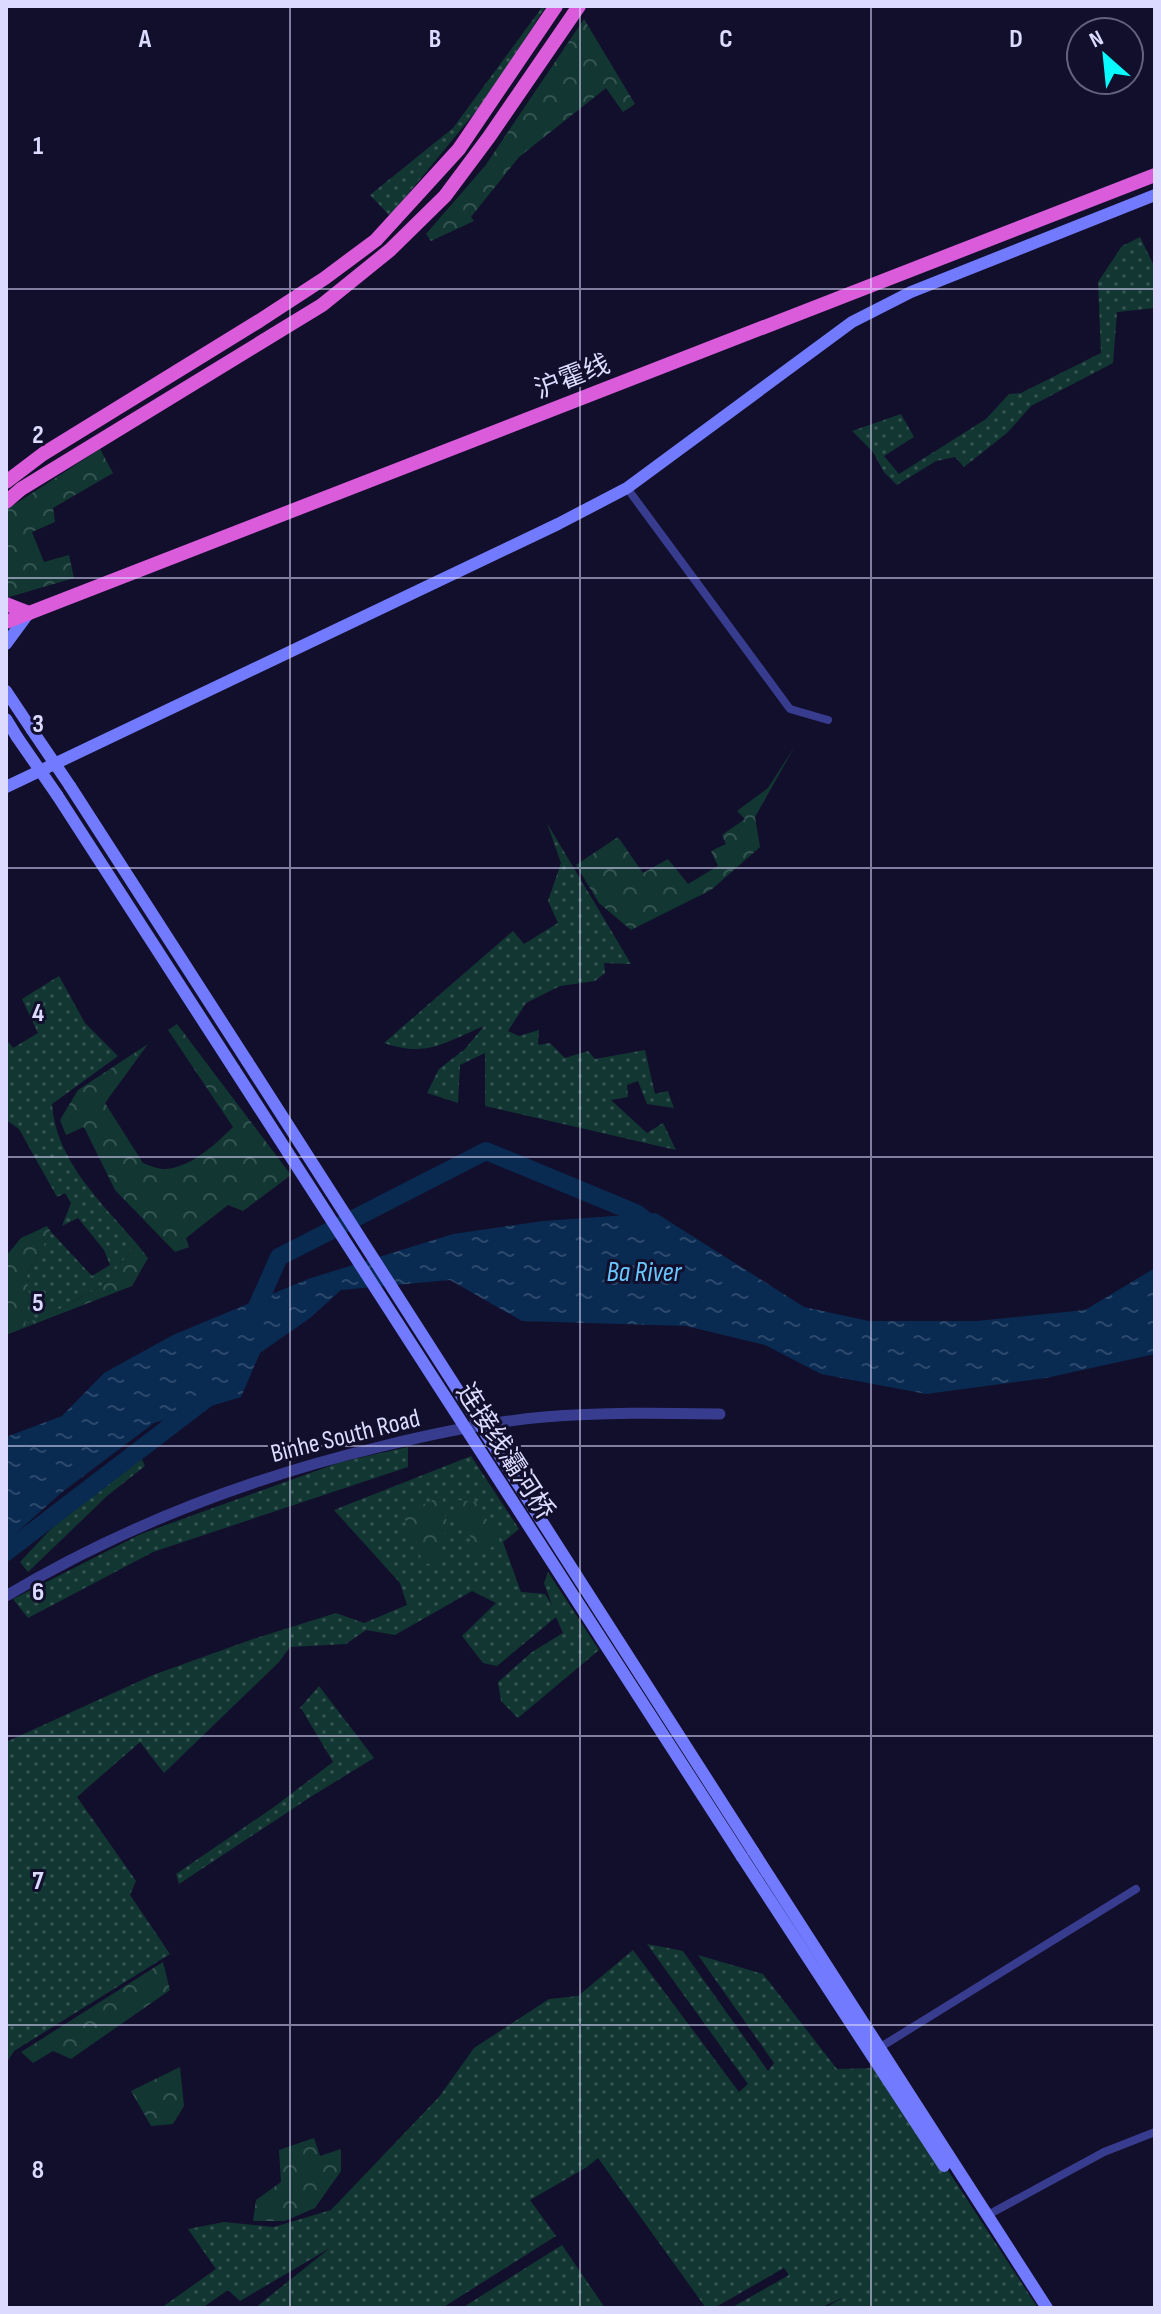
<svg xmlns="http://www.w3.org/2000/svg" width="1161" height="2314" font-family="'Sofia Sans Condensed','Noto Sans SC',sans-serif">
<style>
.grass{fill:url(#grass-dots)}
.forest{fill:url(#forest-crowns)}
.water{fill:url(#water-ripples)}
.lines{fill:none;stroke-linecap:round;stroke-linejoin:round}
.river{stroke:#092a51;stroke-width:18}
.minor{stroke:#383c8e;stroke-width:8}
.tertiary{stroke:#383c8e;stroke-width:11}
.secondary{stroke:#727bff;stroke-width:12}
.trunk{stroke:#da5cda;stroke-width:14}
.secondary-bridge{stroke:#727bff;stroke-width:12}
.grid{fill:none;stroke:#dcdbff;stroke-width:2;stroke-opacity:0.55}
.labels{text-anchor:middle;stroke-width:6;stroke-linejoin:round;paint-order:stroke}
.street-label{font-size:26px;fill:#dcdbff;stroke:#120f2c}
.water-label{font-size:28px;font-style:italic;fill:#69c7ff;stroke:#120f2c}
.grid-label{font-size:26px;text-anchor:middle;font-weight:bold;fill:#dcdbff;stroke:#120f2c;stroke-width:6;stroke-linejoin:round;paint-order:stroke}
</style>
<defs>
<pattern id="grass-dots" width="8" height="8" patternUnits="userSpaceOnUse" patternTransform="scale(2)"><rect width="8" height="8" fill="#123732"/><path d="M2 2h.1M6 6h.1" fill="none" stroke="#345351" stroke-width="1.8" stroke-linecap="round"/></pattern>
<pattern id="forest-crowns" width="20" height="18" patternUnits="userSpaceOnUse" patternTransform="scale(2)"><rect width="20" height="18" fill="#123732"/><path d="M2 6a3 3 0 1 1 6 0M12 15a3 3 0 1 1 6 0" fill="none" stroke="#345351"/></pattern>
<pattern id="water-ripples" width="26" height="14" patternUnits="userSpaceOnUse" patternTransform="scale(2)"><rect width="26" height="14" fill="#092a51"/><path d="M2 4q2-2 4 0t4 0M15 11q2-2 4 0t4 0" fill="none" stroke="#2c486b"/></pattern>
</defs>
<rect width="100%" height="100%" fill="#120f2c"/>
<g class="grass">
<path d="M543,6H546L490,94L390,216L370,195L453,128Z"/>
<path d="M1140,237L1155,268V308L1117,312L1113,363L1031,406L1007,433L964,467L955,457L936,461L897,485L884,472L873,452L852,431L901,414L914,437L884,456L899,474L986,419L1009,394L1021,393L1101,353L1098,282L1122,246Z"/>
<path d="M547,823L631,964L604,963L605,973L595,981L560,986L526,1003L508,1031L519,1036L539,1030L538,1045L550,1043L565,1058L588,1051L595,1059L645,1050L655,1094L668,1091L674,1108L647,1104L638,1081L627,1085L628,1097L611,1100L647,1133L663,1123L676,1150L485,1106V1053L460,1065L458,1103L427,1093L439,1069L465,1049L484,1026C445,1042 428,1058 384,1043L513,931L524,944L558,923L548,901L561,863Z"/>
<path d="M59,976L85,1023L118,1056L52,1104C56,1161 101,1202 137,1244L103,1285L62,1308L24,1325L29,1300L27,1274L51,1232L92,1276L110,1265L104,1250L78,1218L62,1226L71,1203L65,1193L57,1197L19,1129L6,1120V1039L13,1048L38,1033L22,999Z"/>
<path d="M408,1447V1467L153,1552L28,1618L13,1599L141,1534L341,1462Z"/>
<path d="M139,1453L145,1466L107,1496L28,1572L20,1562L50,1530Z"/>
<path d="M471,1456L519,1529L503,1542L521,1592L545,1594L552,1605L544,1583L548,1572L599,1650L518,1718L501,1701L498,1682L532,1652L563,1633L556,1617L497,1666L483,1663L462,1636L496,1603L472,1591L395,1635L366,1630L346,1644L290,1647L279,1662L164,1773L140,1742L77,1797L136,1881L130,1895L170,1954L14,2051L6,2064V1742L153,1675L253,1639L336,1613L364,1623L407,1605L400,1583L334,1510Z"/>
<path d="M319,1686L374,1758L312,1796L179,1884L176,1874L274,1807L333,1762L301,1708L299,1709Z"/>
<path d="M647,1944L683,1951L768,2071L774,2063L698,1955L763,1974L837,2069L881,2068L1038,2308H825L844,2297L820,2308H731L789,2275L784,2268L714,2308H706L598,2158L587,2167L530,2200L556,2236L442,2308H255L330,2248L240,2301L228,2290L202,2308H161L216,2269L188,2229L224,2222L274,2227L331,2210L439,2097L474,2048L549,1999L578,1996L633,1950L739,2092L748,2084Z"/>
<path d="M562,2245L605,2308H462Z"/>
</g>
<g class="forest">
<path d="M584,19L635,104L623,112L606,88L519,157L471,217L474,221L431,241L426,234L485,166Z"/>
<path d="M100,449L113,473L53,508L55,522L32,532L44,562L69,555L74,578L6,598V510Z"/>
<path d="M795,746L755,817L760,847L711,890L631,930L599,903L576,865L618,837L643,873L668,859L688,884L718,866L711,851L726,844L722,835L745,819L737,811L768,788Z"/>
<path d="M177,1024L291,1175L243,1211L228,1205L186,1238L189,1247L175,1252L115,1190L84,1127L66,1135L60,1120L78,1090L148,1044L105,1103L143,1163C148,1165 156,1168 162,1169C188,1170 216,1144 233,1127L168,1030Z"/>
<path d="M47,1226L51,1232L27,1274L29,1300L25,1324L62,1308L103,1285L137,1244L148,1258L132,1286L6,1335V1256L21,1238Z"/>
<path d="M442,1495L448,1530L439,1539L440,1563L424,1564L403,1515Z"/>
<path d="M457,1500L476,1502L500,1541L473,1561L470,1535L455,1514Z"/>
<path d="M163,1962L170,1990L71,2059L53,2051L33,2063L21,2052Z"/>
<path d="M180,2067L184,2106L173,2124L151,2126L131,2091Z"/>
<path d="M314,2138L320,2156L341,2149V2171L315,2208L285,2221H253L256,2200L281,2182L279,2150Z"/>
</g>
<path class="water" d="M656,1213L804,1307L869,1321H977L1085,1310L1155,1268V1354L1046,1378L926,1394L821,1374L765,1345L686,1326L522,1321L450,1280L341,1290L310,1318L260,1353L241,1397L154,1423L61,1493L6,1542V1437L62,1416L104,1373L173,1335L308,1279L453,1234L543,1221Z"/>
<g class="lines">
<g class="river">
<path d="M251,1320L279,1257L486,1151L636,1213L657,1229"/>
<path d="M6,1552L206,1399"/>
</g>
<g class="minor">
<path d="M627,488L790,709L828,720"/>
<path d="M879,2048L1136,1889"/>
<path d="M986,2216L1104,2152L1155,2132"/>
</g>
<path class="tertiary" d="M6,1596C125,1525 248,1478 383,1446C436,1433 489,1422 544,1417C602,1412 661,1413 720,1414"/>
<g class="secondary">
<path d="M6,644L28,614"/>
<path d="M6,691L32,730"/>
<path d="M6,719L17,737"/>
<path d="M70,786L247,1061"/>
<path d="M6,787L558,524L627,488L852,322L911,292L1155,195"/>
<path d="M57,795L234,1069"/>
<path d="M753,1851L1047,2308"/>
<path d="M742,1857L944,2166"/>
</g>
<g class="trunk">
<path d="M6,482L43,454L259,321L325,278L376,240L459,149L556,6"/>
<path d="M6,502L21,489L322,305L390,250L445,196L489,137L579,6"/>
<path d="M6,604L29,613"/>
<path d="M6,622L1155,175"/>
</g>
<g class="secondary-bridge">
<path d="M32,730L70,786"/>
<path d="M17,737L57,795"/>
<path d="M247,1061L753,1851"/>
<path d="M234,1069L742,1857"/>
</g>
</g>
<path class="grid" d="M290,6V2308M580,6V2308M871,6V2308M6,289H1155M6,578H1155M6,868H1155M6,1157H1155M6,1446H1155M6,1736H1155M6,2025H1155"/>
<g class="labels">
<g class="street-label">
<text transform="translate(572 376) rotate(-21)" y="9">沪霍线</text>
<text transform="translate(345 1435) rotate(-14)" y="9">Binhe South Road</text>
<text transform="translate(506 1451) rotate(57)" y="9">连接线灞河桥</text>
</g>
<g class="water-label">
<text x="644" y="1281">Ba River</text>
</g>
</g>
<g class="grid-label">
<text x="145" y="47">A</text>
<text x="435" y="47">B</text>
<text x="726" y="47">C</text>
<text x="1016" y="47">D</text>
<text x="38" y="154">1</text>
<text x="38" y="443">2</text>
<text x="38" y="732">3</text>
<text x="38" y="1021">4</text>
<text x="38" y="1311">5</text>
<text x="38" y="1600">6</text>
<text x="38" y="1889">7</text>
<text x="38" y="2178">8</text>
</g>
<rect width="1161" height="2314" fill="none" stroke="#dcdbff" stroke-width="16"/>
<g transform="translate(1105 56) rotate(333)"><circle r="38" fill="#120f2c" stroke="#636180" stroke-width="2"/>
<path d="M0-6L14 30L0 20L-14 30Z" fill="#07fcff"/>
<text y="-12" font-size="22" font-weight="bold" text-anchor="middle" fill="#dcdbff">N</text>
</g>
</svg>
